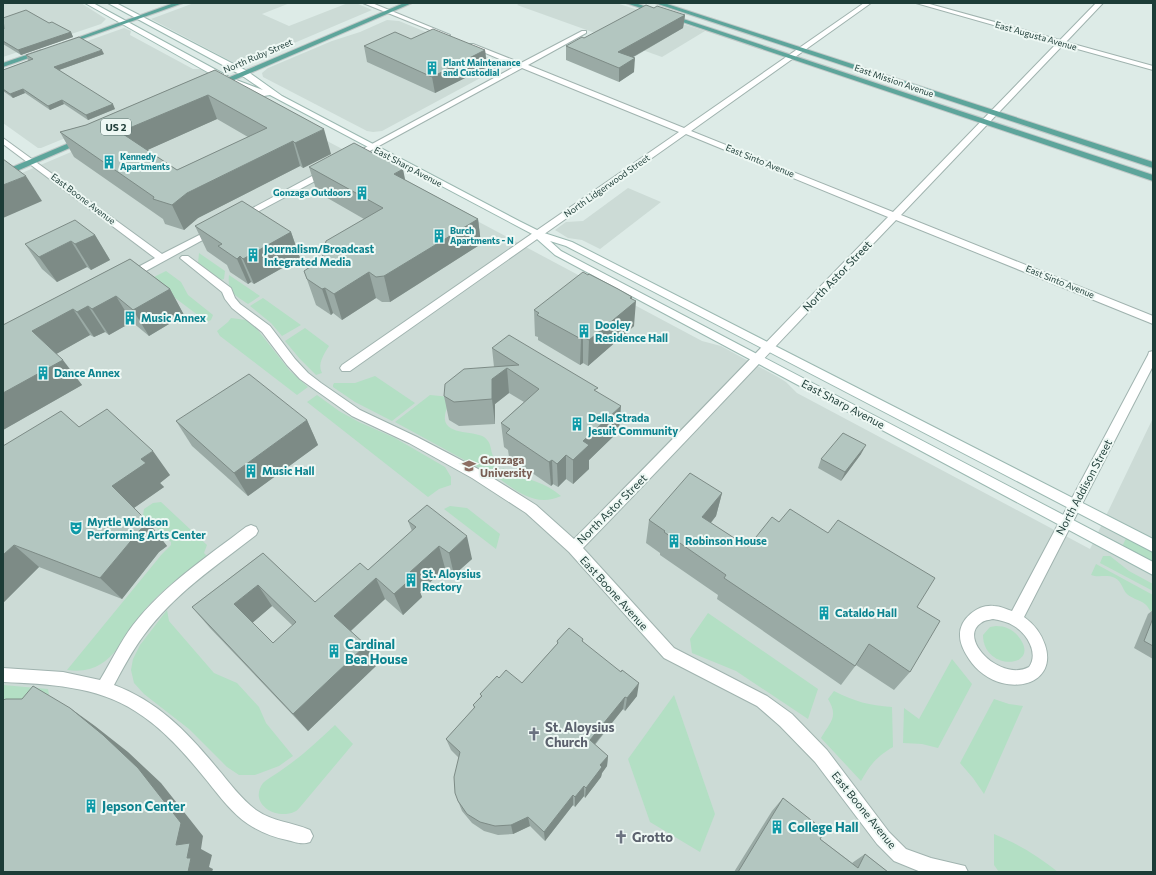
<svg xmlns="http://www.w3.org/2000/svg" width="1156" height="875" font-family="Commissioner,sans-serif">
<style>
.built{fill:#ccdbd6}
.green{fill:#b3dfc4}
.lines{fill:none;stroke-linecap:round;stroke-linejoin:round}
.street-casing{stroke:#a0b3af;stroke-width:2}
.secondary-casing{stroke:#9bb8b1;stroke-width:2}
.primary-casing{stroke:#c0c8c7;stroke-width:2}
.street{fill:#fff;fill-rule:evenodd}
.secondary{fill:#fff;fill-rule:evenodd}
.primary{fill:#5da59b;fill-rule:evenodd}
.wall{fill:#9aaaa5;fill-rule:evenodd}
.shaded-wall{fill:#7d8b86}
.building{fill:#b3c6c0;stroke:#7d8b86;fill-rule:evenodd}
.labels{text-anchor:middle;stroke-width:4;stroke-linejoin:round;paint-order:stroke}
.far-street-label{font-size:9px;fill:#1d3c37;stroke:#eef8f4}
.far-culture-label{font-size:9px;font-weight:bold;fill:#0d838f;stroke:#eef8f4;text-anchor:start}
.shield{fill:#eef8f4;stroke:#5c7470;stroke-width:1}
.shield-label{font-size:10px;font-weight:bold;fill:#1d3c37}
.culture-label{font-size:11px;font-weight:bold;fill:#0d838f;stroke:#eef8f4;text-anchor:start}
.street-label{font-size:11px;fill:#1d3c37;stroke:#eef8f4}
.education-label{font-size:11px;font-weight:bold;fill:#785e54;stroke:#eef8f4;text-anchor:start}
.near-culture-label{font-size:13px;font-weight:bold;fill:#0d838f;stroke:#eef8f4;text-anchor:start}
.near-worship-label{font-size:13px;font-weight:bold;fill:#5b616d;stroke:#eef8f4;text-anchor:start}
</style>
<rect width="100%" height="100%" fill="#ddebe7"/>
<g class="built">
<path d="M3,3H81L106,19L101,24L3,57Z"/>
<path d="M194,3H290L262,14L289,26L348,3H356L372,10L240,66L151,19Z"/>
<path d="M520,3H616L705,31L662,57L517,5Z"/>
<path d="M387,20L399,21L497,61L500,64V66L497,69L382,131L373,132L367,131L263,77L262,73L268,68L332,41L360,32Z"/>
<path d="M124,28L131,31L130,35L193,69H201L212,76V78L41,148H38L3,123V71Z"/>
<path d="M212,92L237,93L702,341L721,346L778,377L786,382L797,393L1090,549L1153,418V872H3V181Z"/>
<path d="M628,188L661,202L600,249L582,240L568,238L555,230L566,222L583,221Z"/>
</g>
<g class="green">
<path d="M199,253L225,271L224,279L221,280L198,263Z"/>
<path d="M166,271L181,282L188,295L213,315L211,320L207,322L150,279Z"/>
<path d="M229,275L260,296L248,304C234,294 227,293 229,275Z"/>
<path d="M263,298L301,325L282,336L271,323L250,306Z"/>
<path d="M231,318L246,320L257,329L290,371L308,387L297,395L220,336L217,331L228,322Z"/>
<path d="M305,328L329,346C324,354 317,364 322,373L316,375L300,359L285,341Z"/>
<path d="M375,376L415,403L392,421L355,402L333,387V385L334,383H355Z"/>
<path d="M317,395L339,411L359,422L395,438L445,467L451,477V485L439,489L428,497L307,402Z"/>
<path d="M430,395L450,397C450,404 446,408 445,415C442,436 473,430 484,437C492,443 490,449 493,456C494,459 497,462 499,464L496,470L492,475L395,422Z"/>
<path d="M503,468C522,479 545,481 561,496C536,508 516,491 497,477Z"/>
<path d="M161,502L207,545L204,553L207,556C187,572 165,587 148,606C123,634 113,677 67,670L162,554L171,545V542L143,515L144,509L153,503Z"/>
<path d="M450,506L467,508L500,534L496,549L444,509Z"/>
<path d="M1126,538L1153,551V563L1122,547Z"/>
<path d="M1103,556H1110L1129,571L1153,584V591L1100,563Z"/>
<path d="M1096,564L1153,595V613C1149,611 1149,607 1145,604C1140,600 1130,598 1126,593C1122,588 1122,582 1115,578C1107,574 1098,578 1091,575Z"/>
<path d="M167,610L169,621L214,673L237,683L259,707L266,723L293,756L279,766L255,775H239L227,767L189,729L144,694L134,683L131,670L133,659L140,645Z"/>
<path d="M708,613L818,689L808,719L736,671L692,653L690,639Z"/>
<path d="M996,626C1005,626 1012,629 1018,636C1044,668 983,673 983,635L990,627Z"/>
<path d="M952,659L972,684L938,748L922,744L903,743L904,708L919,719Z"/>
<path d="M3,685L48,689L49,695L44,701L3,725Z"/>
<path d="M834,691C855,702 869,705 892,707L893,747C876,757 870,765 861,781L821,738C830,722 839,717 828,699Z"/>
<path d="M674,695L715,814L700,852L650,822L628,759Z"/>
<path d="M994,699L1009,704L1023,706L984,794L973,778L960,763Z"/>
<path d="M335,725L353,744L301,806C299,808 297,811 294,812C276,820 248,804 263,783C268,778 277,774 283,769C302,756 318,741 335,725Z"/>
<path d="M994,834C1018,844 1038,856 1058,872H999L994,865Z"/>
</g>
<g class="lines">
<g class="street-casing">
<g id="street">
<path d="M363,3H372L450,35L445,36Z"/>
<path d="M864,3H871L691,131L893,212L1057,43L916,3H926L1060,40L1096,3H1103L1066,42L1153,66V70L1063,45L901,215L1153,316V324L896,220C791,329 688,440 583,548L674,648L767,696L792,714L827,750L889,832L906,849L931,858L965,866L968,872H921L894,861L877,844L815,762L780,726L757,706L664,658L569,552L526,513L472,478L409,443L352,416L300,379L287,365L262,332L232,308L225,299L222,292L180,258L182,256H188L231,288L235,298L240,304L270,326L295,359L308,373L321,383L360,410L417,437L480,470L536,505L574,539C680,433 783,324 888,217L686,134L350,371H342L340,368L342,365L679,132L522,68L355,159L352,160L348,157L516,66L469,46V44H473L521,63L582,31H586V33L528,65L684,128Z"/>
<path d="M3,138L162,254L213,228H219L221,230L133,278H125L124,276L125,274L155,258L3,144Z"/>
<path d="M327,168L331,171L330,173L244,219L241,220L236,217Z"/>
<path d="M1153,351V366L1024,617C1034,624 1041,633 1045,645C1055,675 1029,690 1002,683C989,680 976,670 969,659C965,653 960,644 960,636C959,619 978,604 994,606C1000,606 1006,609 1012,611L1148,355L1149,352ZM993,619C1000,620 1008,622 1014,626C1027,634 1039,653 1029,667C1001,682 957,639 981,623C984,620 989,620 993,619Z"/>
<path d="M251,525L256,527L258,531L256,535C216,566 174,594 144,635C132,651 123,668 114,685C158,701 188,733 217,768C229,782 241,799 256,810C273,822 292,822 310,830L313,836L310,842C302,845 295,842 287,840C273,837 260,832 248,824C232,813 220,797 208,782C187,756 164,729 135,711C97,686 47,684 3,682V668L63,672L100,680C111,662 120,642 133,625C164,585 207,557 246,527Z"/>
</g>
</g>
<g class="secondary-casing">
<path id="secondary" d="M85,3H93L231,78L263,90L241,75L108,3H116L247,71L282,96L519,221L541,232L572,242L1153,539V552L566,246L550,241L561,251L1153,562V575L555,255L537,239L536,236L270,95L264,96L225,82Z"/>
</g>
<g class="primary-casing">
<g id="primary">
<path d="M174,3H183L68,44L63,43Z"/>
<path d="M404,3H412L218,87H212L211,85Z"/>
<path d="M626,3H635L1153,175V181Z"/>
<path d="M655,3H664L1153,162V168Z"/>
<path d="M41,50L43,51V53L3,67V63Z"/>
<path d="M81,138H84L88,140L3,177V171Z"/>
</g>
</g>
<use href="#street" class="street"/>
<use href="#secondary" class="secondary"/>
<use href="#primary" class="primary"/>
</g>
<g class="wall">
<path d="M654,8L685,15L683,28L632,58L634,72L619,82L566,60V46Z"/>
<path d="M3,18L49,23L71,32L73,37L21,55L3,44Z"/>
<path d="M411,39L485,50L487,67L435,93L367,62L364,46Z"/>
<path d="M104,54L59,70L115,109L88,120L64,104L50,110L25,93L13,98L3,91V70L30,60H28L26,55Z"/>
<path d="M215,70L331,154L303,168L300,166L198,218L184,230L165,224L163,219L74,157L60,132L86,125ZM217,119L248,137L177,170L147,150Z"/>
<path d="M309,167L405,180L478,219L481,244L390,302H382L376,298L342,320L333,313L331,315L316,305L304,271L321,263L364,219L317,192Z"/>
<path d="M195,226L291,232L300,258L254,284L251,282L248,284L230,272L227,265L207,251Z"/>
<path d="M95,235L110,260L91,270L87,267L57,282L42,269L25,244Z"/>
<path d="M130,259L170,289L184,315L149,336L132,322L109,335L105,332L94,337L90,335L56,354L82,385L3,430V325Z"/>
<path d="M632,297L634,326L588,366L583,363L580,365L538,340V337L535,336L534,310Z"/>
<path d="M492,348L597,392L619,431L589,460V469L573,484L566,479L558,487L553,484L551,486L509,457L508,450L504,447L501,423L524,402L509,393L495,404V424L459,426L449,420L444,396L494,367Z"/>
<path d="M307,420L318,445L248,496L192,446L176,421Z"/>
<path d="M3,446L170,475L160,483L164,487L134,508L149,523L167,546L159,552L122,599L39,567L3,603Z"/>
<path d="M861,454L841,481L818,468L821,459Z"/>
<path d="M722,493L716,516L711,523L748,547L917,607L910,672L894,690L856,665L841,685L717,599L718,595L660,555V553L646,543L649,520Z"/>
<path d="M408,521L472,559L454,575L445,568L420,592L422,597L403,615L385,599L351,631L377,665L308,731L210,628L192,607L263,553L315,602L368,570L412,531ZM272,606L293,626L273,643L252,623Z"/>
<path d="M1153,610V659L1134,648L1148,614Z"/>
<path d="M583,639V642L637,696L625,711L623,709L595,745L608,756L607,766L602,773L601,777L585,798L584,796L575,807L573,805L545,841L530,826L513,834L498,835L484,831L472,823L462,811L458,801V757L451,750L446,739L474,708L473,705L481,696L480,694L499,678L522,683L557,644V641Z"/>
<path d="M783,798L820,839L852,863L865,854L888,872H734L772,811Z"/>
</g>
<g class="shaded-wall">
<path d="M685,15L683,28L617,66L618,52Z"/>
<path d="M71,32L73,37L21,55L18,50Z"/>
<path d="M102,50L104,54L56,71L54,67Z"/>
<path d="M485,50L487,67L435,93L432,77Z"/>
<path d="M635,58L634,72L619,82V68Z"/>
<path d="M23,89L25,93L13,98L10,94Z"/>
<path d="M208,95L217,119L132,157L120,132Z"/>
<path d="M62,100L64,104L50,110L48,106Z"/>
<path d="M113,104L115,109L88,120L86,115Z"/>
<path d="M324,129L331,154L303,168L295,143Z"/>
<path d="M293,141L300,166L198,218L184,230L172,205L187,193Z"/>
<path d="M403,169L408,194L394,174Z"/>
<path d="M26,176L42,201L3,218V185Z"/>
<path d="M478,219L481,244L390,302L384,276Z"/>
<path d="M291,232L300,258L254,284L243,259Z"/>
<path d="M95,235L110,260L91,270L75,244Z"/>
<path d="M71,241L87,267L57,282L39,257Z"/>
<path d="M240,256L251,282L248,284L237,259Z"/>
<path d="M369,272L376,298L342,320L334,294Z"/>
<path d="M325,288L333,313L331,315L322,289Z"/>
<path d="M170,289L184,315L149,336L133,310Z"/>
<path d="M116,296L132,322L109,335L92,309Z"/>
<path d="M632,297L631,304L636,301L634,326L588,366L589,340Z"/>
<path d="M88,306L105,332L94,337L77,312Z"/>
<path d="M73,309L90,335L51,357L32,331Z"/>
<path d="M583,337V363L580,365L581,339Z"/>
<path d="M63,360L82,385L3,430V393Z"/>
<path d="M507,368L509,393L495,404V424L492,399V379Z"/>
<path d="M621,406L619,431L589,460V469L573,484V460L583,441Z"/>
<path d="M307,420L318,445L248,496L234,473Z"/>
<path d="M866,445L861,454L841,481L845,472Z"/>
<path d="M153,451L170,475L160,483L164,487L131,510L112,486L141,459Z"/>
<path d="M566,455V479L558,487L557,464Z"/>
<path d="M552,460L553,484L551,486L549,462Z"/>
<path d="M722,493L716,516L697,539L702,517Z"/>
<path d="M149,523L167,546L159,552L122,599L100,578L140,530Z"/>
<path d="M467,536L472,559L454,575L449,553Z"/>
<path d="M14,545L39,567L3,603V555Z"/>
<path d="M439,546L445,568L420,592L422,597L403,615L394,594L410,572Z"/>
<path d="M376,578L385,599L345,636L334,616Z"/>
<path d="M258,585L272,606L250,625L234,604Z"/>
<path d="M366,645L377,665L308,731L293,714Z"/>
<path d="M639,683L637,696L625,711L627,698Z"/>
<path d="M625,697L623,709L589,751L590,740Z"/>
<path d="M70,708L95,726L128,752L161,783L203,836L201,849L212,855L209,867L213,869L212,872H188L187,858Z"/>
<path d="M608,756L607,766L602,773L601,777L585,798L586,788L600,765Z"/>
<path d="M584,786V796L575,807V797Z"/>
<path d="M573,795V805L545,841L544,832Z"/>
<path d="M528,817L530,826L513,834L511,825Z"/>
</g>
<g class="building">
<path d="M646,5L654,8L657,6L685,15L618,52L635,58L619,68L566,46L582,37L584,38Z"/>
<path d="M26,10L49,23L52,22L71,32L18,50L3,41V29H4L3,18Z"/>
<path d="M433,29L485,50L432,77L364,46L395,32L411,39Z"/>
<path d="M79,37L102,50L54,67L113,104L86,115L62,100L48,106L23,89L10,94L3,89V70L33,59L26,55Z"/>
<path d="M215,70L324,129L295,143L293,141L187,193L172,205L153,199L154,197L60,132L86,125ZM208,95L267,128L177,170L120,132Z"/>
<path d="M354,143L403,169L394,174L478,219L384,276L376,277L369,272L334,294L325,288L322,289L307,279L304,271L313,265L321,263L326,241L383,208L309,167Z"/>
<path d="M3,159L26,176L3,185Z"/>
<path d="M242,201L291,232L243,259L240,256L237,259L218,246L222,244L195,226Z"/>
<path d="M75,220L95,235L75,244L71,241L39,257L25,244Z"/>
<path d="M130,259L170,289L133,310L116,296L92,309L88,306L77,312L73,309L32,331L63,360L3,393V325Z"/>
<path d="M583,272L588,275L589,274L618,289L632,297L630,298L636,301L589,340L583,337L581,339L537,315L539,313L534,310Z"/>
<path d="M509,335L598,388L594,390L621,406L583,441L589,445L573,460L566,455L557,464L552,460L549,462L506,433L510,429L501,423L539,389L507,368L492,379V399L454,402L444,396L445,384L464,369L519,365L492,348Z"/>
<path d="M249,374L307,420L234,473L176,421Z"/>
<path d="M107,409L153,451L141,459L146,463L112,486L149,523L140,530L100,578L14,545L3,555V446L61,411L79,427Z"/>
<path d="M843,433L866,445L845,472L821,459Z"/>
<path d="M690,473L722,493L702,517L748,547L772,517L779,522L790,509L828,533L838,520L935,578L917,607L940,621L910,672L869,644L855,666L724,578L726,575L664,532L665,531L649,520Z"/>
<path d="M427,505L467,536L449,553L439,546L410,572L414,576L394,594L376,578L334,616L366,645L293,714L192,607L263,553L315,602L360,563L368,570L416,527L408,521ZM258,585L296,622L273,643L234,604Z"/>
<path d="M1153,618V646L1144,641Z"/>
<path d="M569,628L583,639L582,641L621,672L622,670L639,683L627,698L625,697L590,740L608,756L600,765L602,767L586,788L584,786L575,797L573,795L544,832L528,817L511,825L495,826L480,822L467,814L458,801L455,793L454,777L460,752L446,739L475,707L473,705L482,696L480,694L497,676L499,678L506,670L522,683L558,643L557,641Z"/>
<path d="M33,686L70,708L103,735L138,768L181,823L176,845L190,843L187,858H191L188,872H3V700L6,699H22Z"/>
<path d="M783,798L825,831L820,839L858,868L865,854L888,872H738Z"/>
</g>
<defs>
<g id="building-bare" transform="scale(1.08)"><path d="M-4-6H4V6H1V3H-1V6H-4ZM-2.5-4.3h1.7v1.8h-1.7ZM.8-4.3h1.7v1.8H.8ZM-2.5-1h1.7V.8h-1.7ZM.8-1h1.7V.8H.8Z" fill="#0f9aa8" stroke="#eef8f4" stroke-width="2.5" paint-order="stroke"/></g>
<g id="university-bare" transform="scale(1.08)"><path d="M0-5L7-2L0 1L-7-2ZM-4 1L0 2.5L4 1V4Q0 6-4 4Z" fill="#8d6e63" stroke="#eef8f4" stroke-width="2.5" paint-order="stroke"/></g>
<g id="theatre-bare" transform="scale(1.08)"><path d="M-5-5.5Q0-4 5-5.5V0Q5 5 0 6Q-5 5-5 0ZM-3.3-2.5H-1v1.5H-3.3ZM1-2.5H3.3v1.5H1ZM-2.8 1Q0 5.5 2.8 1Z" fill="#0f9aa8" stroke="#eef8f4" stroke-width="2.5" paint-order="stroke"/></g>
<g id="church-bare" transform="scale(1.08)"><path d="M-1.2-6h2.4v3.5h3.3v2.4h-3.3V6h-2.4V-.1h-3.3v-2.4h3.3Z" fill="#6b7280" stroke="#eef8f4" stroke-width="2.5" paint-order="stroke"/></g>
</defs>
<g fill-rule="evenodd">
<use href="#building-bare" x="432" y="68"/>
<use href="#building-bare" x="109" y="162"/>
<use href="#building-bare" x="362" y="193"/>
<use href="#building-bare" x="439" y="236"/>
<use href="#building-bare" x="253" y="255"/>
<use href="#building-bare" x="130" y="318"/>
<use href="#building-bare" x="584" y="331"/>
<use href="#building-bare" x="43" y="373"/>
<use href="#building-bare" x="577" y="424"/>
<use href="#university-bare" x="469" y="466"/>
<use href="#building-bare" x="251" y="471"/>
<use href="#theatre-bare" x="76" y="528"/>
<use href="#building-bare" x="674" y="541"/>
<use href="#building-bare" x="411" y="580"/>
<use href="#building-bare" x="824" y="613"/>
<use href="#building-bare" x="334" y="651"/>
<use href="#church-bare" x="534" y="734"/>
<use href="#building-bare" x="91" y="806"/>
<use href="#building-bare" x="777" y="827"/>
<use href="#church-bare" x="621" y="837"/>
</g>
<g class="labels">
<g class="far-street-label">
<text transform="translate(1036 36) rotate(16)" y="3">East Augusta Avenue</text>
<text transform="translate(258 56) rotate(-23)" y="3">North Ruby Street</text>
<text transform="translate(894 81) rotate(19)" y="3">East Mission Avenue</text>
<text transform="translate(760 161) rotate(22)" y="3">East Sinto Avenue</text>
<text transform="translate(408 167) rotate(28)" y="3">East Sharp Avenue</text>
<text transform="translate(607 186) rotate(-35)" y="3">North Lidgerwood Street</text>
<text transform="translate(83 199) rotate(37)" y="3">East Boone Avenue</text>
<text transform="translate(1060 282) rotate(22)" y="3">East Sinto Avenue</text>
</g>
<g class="far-culture-label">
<text x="443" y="66">Plant Maintenance<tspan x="443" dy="10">and Custodial</tspan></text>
<text x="120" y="160">Kennedy<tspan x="120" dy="10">Apartments</tspan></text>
<text x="351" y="196" text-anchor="end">Gonzaga Outdoors</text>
<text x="450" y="234">Burch<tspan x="450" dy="10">Apartments - N</tspan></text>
</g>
<rect class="shield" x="101" y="119" width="30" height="16" rx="3"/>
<g class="shield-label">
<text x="116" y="131">US 2</text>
</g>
<g class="culture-label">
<text x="264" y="253">Journalism/Broadcast<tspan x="264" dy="13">Integrated Media</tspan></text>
<text x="141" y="322">Music Annex</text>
<text x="595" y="329">Dooley<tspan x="595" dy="13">Residence Hall</tspan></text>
<text x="54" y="377">Dance Annex</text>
<text x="588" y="422">Della Strada<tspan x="588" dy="13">Jesuit Community</tspan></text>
<text x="262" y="475">Music Hall</text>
<text x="87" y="526">Myrtle Woldson<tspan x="87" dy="13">Performing Arts Center</tspan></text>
<text x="685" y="545">Robinson House</text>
<text x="422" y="578">St. Aloysius<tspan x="422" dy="13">Rectory</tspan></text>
<text x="835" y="617">Cataldo Hall</text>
</g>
<g class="street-label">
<text transform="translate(837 276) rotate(-46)" y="4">North Astor Street</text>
<text transform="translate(843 404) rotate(28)" y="4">East Sharp Avenue</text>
<text transform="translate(1084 487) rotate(-62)" y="4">North Addison Street</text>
<text transform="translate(612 509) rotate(-45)" y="4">North Astor Street</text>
<text transform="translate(614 593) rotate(48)" y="4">East Boone Avenue</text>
<text transform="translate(864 810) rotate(51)" y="4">East Boone Avenue</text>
</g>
<g class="education-label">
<text x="480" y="464">Gonzaga<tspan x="480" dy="13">University</tspan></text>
</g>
<g class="near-culture-label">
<text x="345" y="649">Cardinal<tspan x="345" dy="15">Bea House</tspan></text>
<text x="102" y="811">Jepson Center</text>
<text x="788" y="832">College Hall</text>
</g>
<g class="near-worship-label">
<text x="545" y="732">St. Aloysius<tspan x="545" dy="15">Church</tspan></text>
<text x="632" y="842">Grotto</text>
</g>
</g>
<rect width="1156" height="875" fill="none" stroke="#1d3c37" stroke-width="8"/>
</svg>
